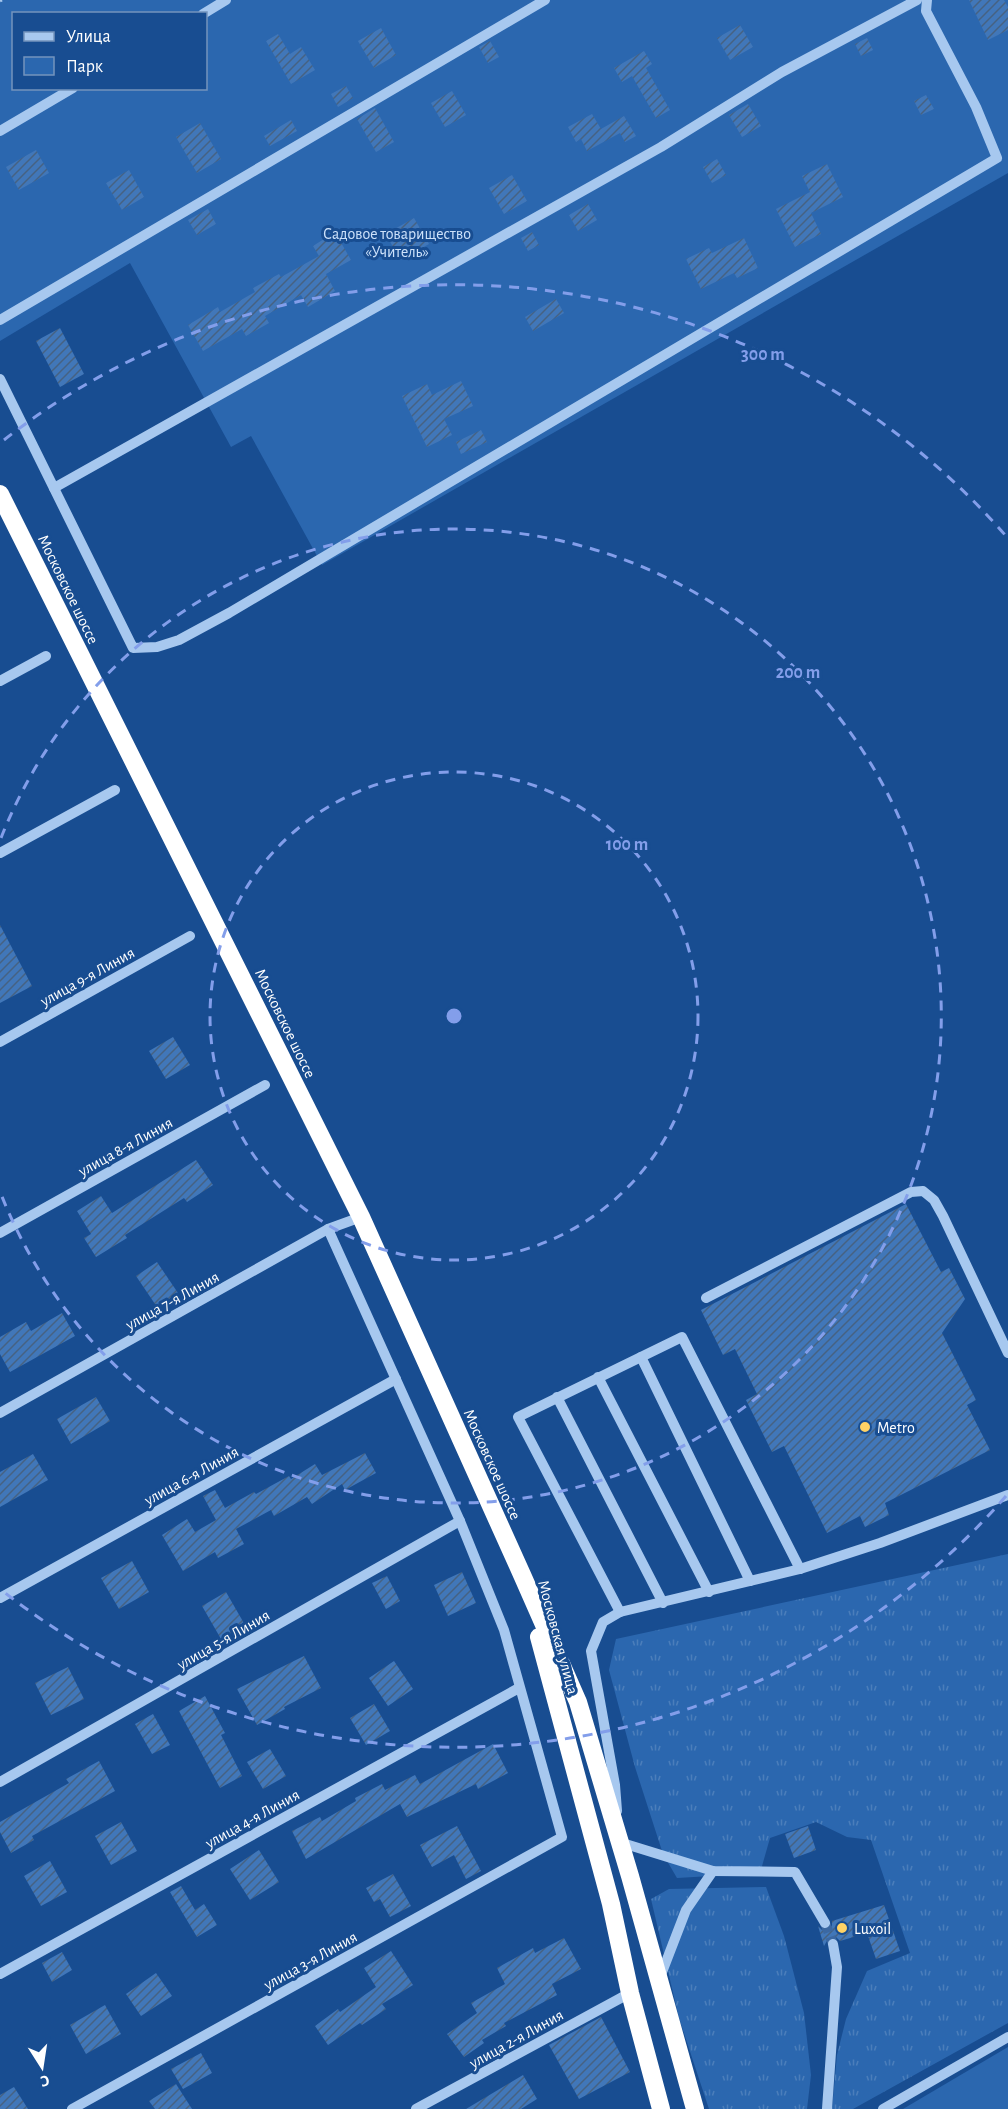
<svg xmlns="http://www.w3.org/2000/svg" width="1008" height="2109" font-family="'Alegreya Sans',sans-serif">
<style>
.grass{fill:url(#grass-tufts)}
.green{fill:#2b67af;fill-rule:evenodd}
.building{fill:url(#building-hatch)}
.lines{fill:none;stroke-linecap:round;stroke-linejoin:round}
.minor-tunnel{stroke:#3b68a2;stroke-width:10;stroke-dasharray:10 5;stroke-linecap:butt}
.path{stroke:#a7c8ef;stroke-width:3;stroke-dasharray:3 4.5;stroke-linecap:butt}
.minor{stroke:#a7c8ef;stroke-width:10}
.highway{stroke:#fff;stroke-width:18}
.ring{fill:none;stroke:#839eea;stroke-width:3;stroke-dasharray:10 8}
.poi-dot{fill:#ffd265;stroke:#184d91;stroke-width:2}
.labels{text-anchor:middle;stroke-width:6;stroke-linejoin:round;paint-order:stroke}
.park-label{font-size:16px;fill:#cde2fb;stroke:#184d91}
.street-label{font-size:16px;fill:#fff;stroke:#184d91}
.poi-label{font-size:16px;fill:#fff;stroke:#184d91;text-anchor:start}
.centre{fill:#839eea;stroke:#184d91;stroke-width:3}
.ring-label{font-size:18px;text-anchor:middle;font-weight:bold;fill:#839eea;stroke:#184d91;stroke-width:6;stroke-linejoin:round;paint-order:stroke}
</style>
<defs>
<pattern id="grass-tufts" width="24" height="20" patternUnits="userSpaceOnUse" patternTransform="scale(1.5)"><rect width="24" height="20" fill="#2b67af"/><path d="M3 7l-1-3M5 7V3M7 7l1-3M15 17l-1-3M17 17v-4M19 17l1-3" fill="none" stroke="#4b7ebb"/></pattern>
<pattern id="building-hatch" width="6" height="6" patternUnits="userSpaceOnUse" patternTransform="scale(1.5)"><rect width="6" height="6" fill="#4177b9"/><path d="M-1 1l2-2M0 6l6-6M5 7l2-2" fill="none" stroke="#466282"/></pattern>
</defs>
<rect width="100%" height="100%" fill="#184d91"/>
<g class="grass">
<path d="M1008,1554V2023L853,2109H832L837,2055L846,2019L867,1971L910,1953L871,1840L847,1837L816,1822L770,1838L760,1873L677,1878L663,1854L635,1767L609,1670L616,1639Z"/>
<path d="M766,1887L784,1936L804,2013L811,2075L807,2109H709L679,2018L651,1899L669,1889Z"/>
</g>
<g class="green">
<path d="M0,0H1008V173L322,565L251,436L231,447L130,263L0,341ZM14,14H206V88H14Z"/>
<path d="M1008,2047V2109H903Z"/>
</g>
<g class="building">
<path d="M969,0H1004L1008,7V30L988,40Z"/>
<path d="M740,25L753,47L730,60L717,38Z"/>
<path d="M381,28L396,55L374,68L358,41Z"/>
<path d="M278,34L290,54L301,47L315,70L291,84L266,41Z"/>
<path d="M867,38L873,50L861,56L855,44Z"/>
<path d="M490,41L499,57L488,63L479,47Z"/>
<path d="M644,51L652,64L646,68L670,110L656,118L632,76L622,82L614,68Z"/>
<path d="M346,86L353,98L338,107L331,94Z"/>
<path d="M452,91L466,115L445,127L431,103Z"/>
<path d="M926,95L934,109L921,115L914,101Z"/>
<path d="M748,104L761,126L742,137L729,115Z"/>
<path d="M375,108L394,142L376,152L357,119Z"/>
<path d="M592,114L601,129L624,116L636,136L625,142L620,133L587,151L581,139L576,142L568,127Z"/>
<path d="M291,120L297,131L270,146L264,136Z"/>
<path d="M200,123L221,159L197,173L176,137Z"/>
<path d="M36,150L49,173L19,190L6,167Z"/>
<path d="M717,159L726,175L712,183L703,167Z"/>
<path d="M827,164L843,197L811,213L821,234L795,247L776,209L810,192L802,176Z"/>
<path d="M129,170L144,197L122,210L106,183Z"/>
<path d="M512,175L527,201L504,214L489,188Z"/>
<path d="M588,204L597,220L578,231L569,215Z"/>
<path d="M208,209L216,224L197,235L188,220Z"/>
<path d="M414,218L429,244L400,260L386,234Z"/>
<path d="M335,232L351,260L326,274L335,291L308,307L301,295L265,316L269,323L246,336L242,329L203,351L188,325L218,307L220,312L255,292L253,288L279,274L281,277L319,256L313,246Z"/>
<path d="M532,232L539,245L528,251L521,238Z"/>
<path d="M744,238L758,268L737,278L734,273L701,289L686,259L709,248L712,253Z"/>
<path d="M556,299L564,313L533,331L525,317Z"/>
<path d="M60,328L84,374L60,387L36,341Z"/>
<path d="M461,381L473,406L444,419L452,435L427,447L402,396L427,384L432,395Z"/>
<path d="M481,430L487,442L461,454L456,442Z"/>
<path d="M0,925L32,986L0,1003Z"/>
<path d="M173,1037L190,1065L166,1079L149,1051Z"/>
<path d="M196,1160L213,1185L187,1202L184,1198L125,1235L127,1238L96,1257L84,1238L91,1234L77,1211L101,1196L112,1213Z"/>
<path d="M906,1204L941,1272L949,1268L965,1299L942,1333L976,1400L967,1405L990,1450L885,1503L889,1515L865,1527L860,1516L827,1533L784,1446L772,1452L746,1400L757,1394L735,1349L723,1355L701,1310Z"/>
<path d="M157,1262L178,1293L157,1307L136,1276Z"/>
<path d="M62,1313L75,1336L10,1372L0,1354V1337L26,1322L31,1331Z"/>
<path d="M96,1397L110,1421L71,1444L57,1419Z"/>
<path d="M365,1453L376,1473L345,1490L342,1484L312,1504L307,1497L274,1516L271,1510L236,1529L244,1544L218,1558L215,1552L183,1571L162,1535L187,1519L195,1532L216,1520L203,1496L215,1490L225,1508L254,1492L256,1494L289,1476L291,1479L315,1464L322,1475Z"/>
<path d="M33,1454L48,1480L0,1507V1472Z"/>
<path d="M132,1561L149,1592L119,1609L101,1578Z"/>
<path d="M462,1572L476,1603L448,1616L434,1585Z"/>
<path d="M387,1576L400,1601L386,1609L372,1583Z"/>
<path d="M226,1592L245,1625L221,1639L202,1606Z"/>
<path d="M304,1656L321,1688L284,1707L285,1709L257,1725L237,1689Z"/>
<path d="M394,1661L413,1689L388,1706L369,1678Z"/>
<path d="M68,1667L84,1699L51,1715L35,1683Z"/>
<path d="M205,1696L225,1733L221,1735L242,1776L220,1788L179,1711Z"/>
<path d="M374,1704L390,1731L366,1745L350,1718Z"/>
<path d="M153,1714L170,1745L152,1754L135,1724Z"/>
<path d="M493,1744L508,1773L478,1789L476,1784L407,1817L400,1804L306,1859L292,1831L320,1817L322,1821L356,1801L355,1798L382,1784L385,1790L415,1775L420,1784Z"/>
<path d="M270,1749L286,1776L263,1789L247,1762Z"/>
<path d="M99,1761L115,1791L32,1836L34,1840L11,1853L0,1832V1822L69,1783L66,1779Z"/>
<path d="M121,1822L137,1851L111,1865L95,1836Z"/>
<path d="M457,1826L481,1871L466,1879L454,1855L432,1867L420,1845Z"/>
<path d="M808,1826L816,1850L794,1858L785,1834Z"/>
<path d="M259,1850L279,1882L250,1900L230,1869Z"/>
<path d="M50,1861L67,1892L41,1906L24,1876Z"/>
<path d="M393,1874L411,1906L390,1917L380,1899L374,1902L366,1888Z"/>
<path d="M181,1886L195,1910L204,1904L217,1925L197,1937L170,1892Z"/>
<path d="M884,1905L900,1951L876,1959L867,1933L840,1941L836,1937H831L828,1939L824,1946L818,1926L822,1930H828L832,1926V1921Z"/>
<path d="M564,1938L581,1969L552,1984L557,1995L504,2023L506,2026L482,2040L484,2043L464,2057L447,2034L477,2013L471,2003L505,1984L497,1968L533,1948L535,1953Z"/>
<path d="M391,1951L413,1985L382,2004L386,2009L362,2025L360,2023L328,2045L315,2026L338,2009L340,2012L376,1987L364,1968Z"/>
<path d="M62,1952L72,1970L52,1982L42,1963Z"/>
<path d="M156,1973L172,1996L141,2016L126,1994Z"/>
<path d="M105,2005L121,2034L86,2054L70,2025Z"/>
<path d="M601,2017L630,2072L579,2099L549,2045Z"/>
<path d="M201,2053L212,2073L183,2089L171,2069Z"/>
<path d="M523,2075L537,2099L521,2109H466Z"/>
<path d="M176,2084L192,2109H155L149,2101Z"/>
<path d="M14,2087L28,2109H0V2095Z"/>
</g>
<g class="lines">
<path class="minor-tunnel" d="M825,1923L833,1944"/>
<path class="path" d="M0,1L2,0"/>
<g class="minor">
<path d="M203,14L226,0"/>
<path d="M0,131L73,88"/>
<path d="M0,320L545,0"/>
<path d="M0,379L133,648L157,647L179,640L229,613L997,158L976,107L926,11L927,0"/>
<path d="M54,488L661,147L782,72L917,0"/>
<path d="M0,681L46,656"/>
<path d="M0,853L115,790"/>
<path d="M0,1042L190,936"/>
<path d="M0,1233L265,1085"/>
<path d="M706,1298L911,1192L923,1191L934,1200L943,1216L1008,1353"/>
<path d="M641,1357L750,1581"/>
<path d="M598,1377L709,1592"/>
<path d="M557,1397L663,1603"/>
<path d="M0,1413L328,1229L361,1217"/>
<path d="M0,1598L396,1379"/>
<path d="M620,1612L518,1417L682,1337L800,1569"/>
<path d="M0,1782L460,1521"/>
<path d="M617,1811L615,1785L591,1651L603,1622L620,1612L800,1569L880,1543L1008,1495"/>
<path d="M619,1838V1842L713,1871L795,1872L825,1923"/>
<path d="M0,1974L519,1688"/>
<path d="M659,1980L686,1910L713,1871"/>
<path d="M72,2109L562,1837L504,1630L460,1521L328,1229"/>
<path d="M416,2109L630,1993"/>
<path d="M827,2109L837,1967L833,1944"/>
<path d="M883,2109L1008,2037"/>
</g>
<g class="highway">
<path d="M0,494L361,1217L523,1577L578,1702L630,1876L695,2109"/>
<path d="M539,1637L611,1904L630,1993L661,2109"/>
</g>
</g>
<g class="ring">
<circle cx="454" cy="1016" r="244"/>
<path d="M1 838A487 487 0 1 1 1 1194"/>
<path d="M1006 1496A731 731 0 0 1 4 1592M4 440A731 731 0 0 1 1006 536"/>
</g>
<g class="poi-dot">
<circle cx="865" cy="1427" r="6"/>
<circle cx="842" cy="1928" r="6"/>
</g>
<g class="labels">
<g class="park-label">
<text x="397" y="239">Садовое товарищество<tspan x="397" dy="18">«Учитель»</tspan></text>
</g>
<g class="street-label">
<text transform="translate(69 589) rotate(64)" y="6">Московское шоссе</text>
<text transform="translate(87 976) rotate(-29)" y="6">улица 9-я Линия</text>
<text transform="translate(286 1023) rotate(64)" y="6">Московское шоссе</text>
<text transform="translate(125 1146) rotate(-29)" y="6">улица 8-я Линия</text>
<text transform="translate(172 1300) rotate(-29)" y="6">улица 7-я Линия</text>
<text transform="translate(493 1464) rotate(66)" y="6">Московское шоссе</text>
<text transform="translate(191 1475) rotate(-29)" y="6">улица 6-я Линия</text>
<text transform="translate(559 1637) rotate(75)" y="6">Московская улица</text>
<text transform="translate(223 1639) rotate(-30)" y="6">улица 5-я Линия</text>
<text transform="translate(252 1818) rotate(-29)" y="6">улица 4-я Линия</text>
<text transform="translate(310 1960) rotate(-29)" y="6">улица 3-я Линия</text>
<text transform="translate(516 2038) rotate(-29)" y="6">улица 2-я Линия</text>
</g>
<g class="poi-label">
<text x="877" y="1433">Metro</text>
<text x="854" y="1934">Luxoil</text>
</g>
</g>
<circle cx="454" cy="1016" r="9" class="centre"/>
<g class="ring-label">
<text x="763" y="360">300 m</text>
<text x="798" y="678">200 m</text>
<text x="627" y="850">100 m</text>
</g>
<rect x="12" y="12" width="195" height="78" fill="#184d91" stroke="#7494bd" stroke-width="1.5"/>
<rect x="24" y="32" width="30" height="9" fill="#a7c8ef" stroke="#7494bd" stroke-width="1.5"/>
<text x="66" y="42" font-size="18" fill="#ffffff">Улица</text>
<rect x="24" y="57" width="30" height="18" fill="#2b67af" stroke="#7494bd" stroke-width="1.5"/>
<text x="66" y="72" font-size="18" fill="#ffffff">Парк</text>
<g transform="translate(42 2067) rotate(168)" stroke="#184d91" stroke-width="4.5" paint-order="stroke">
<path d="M0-4.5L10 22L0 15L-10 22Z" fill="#ffffff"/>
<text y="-9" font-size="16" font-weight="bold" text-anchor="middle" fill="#ffffff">С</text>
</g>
</svg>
